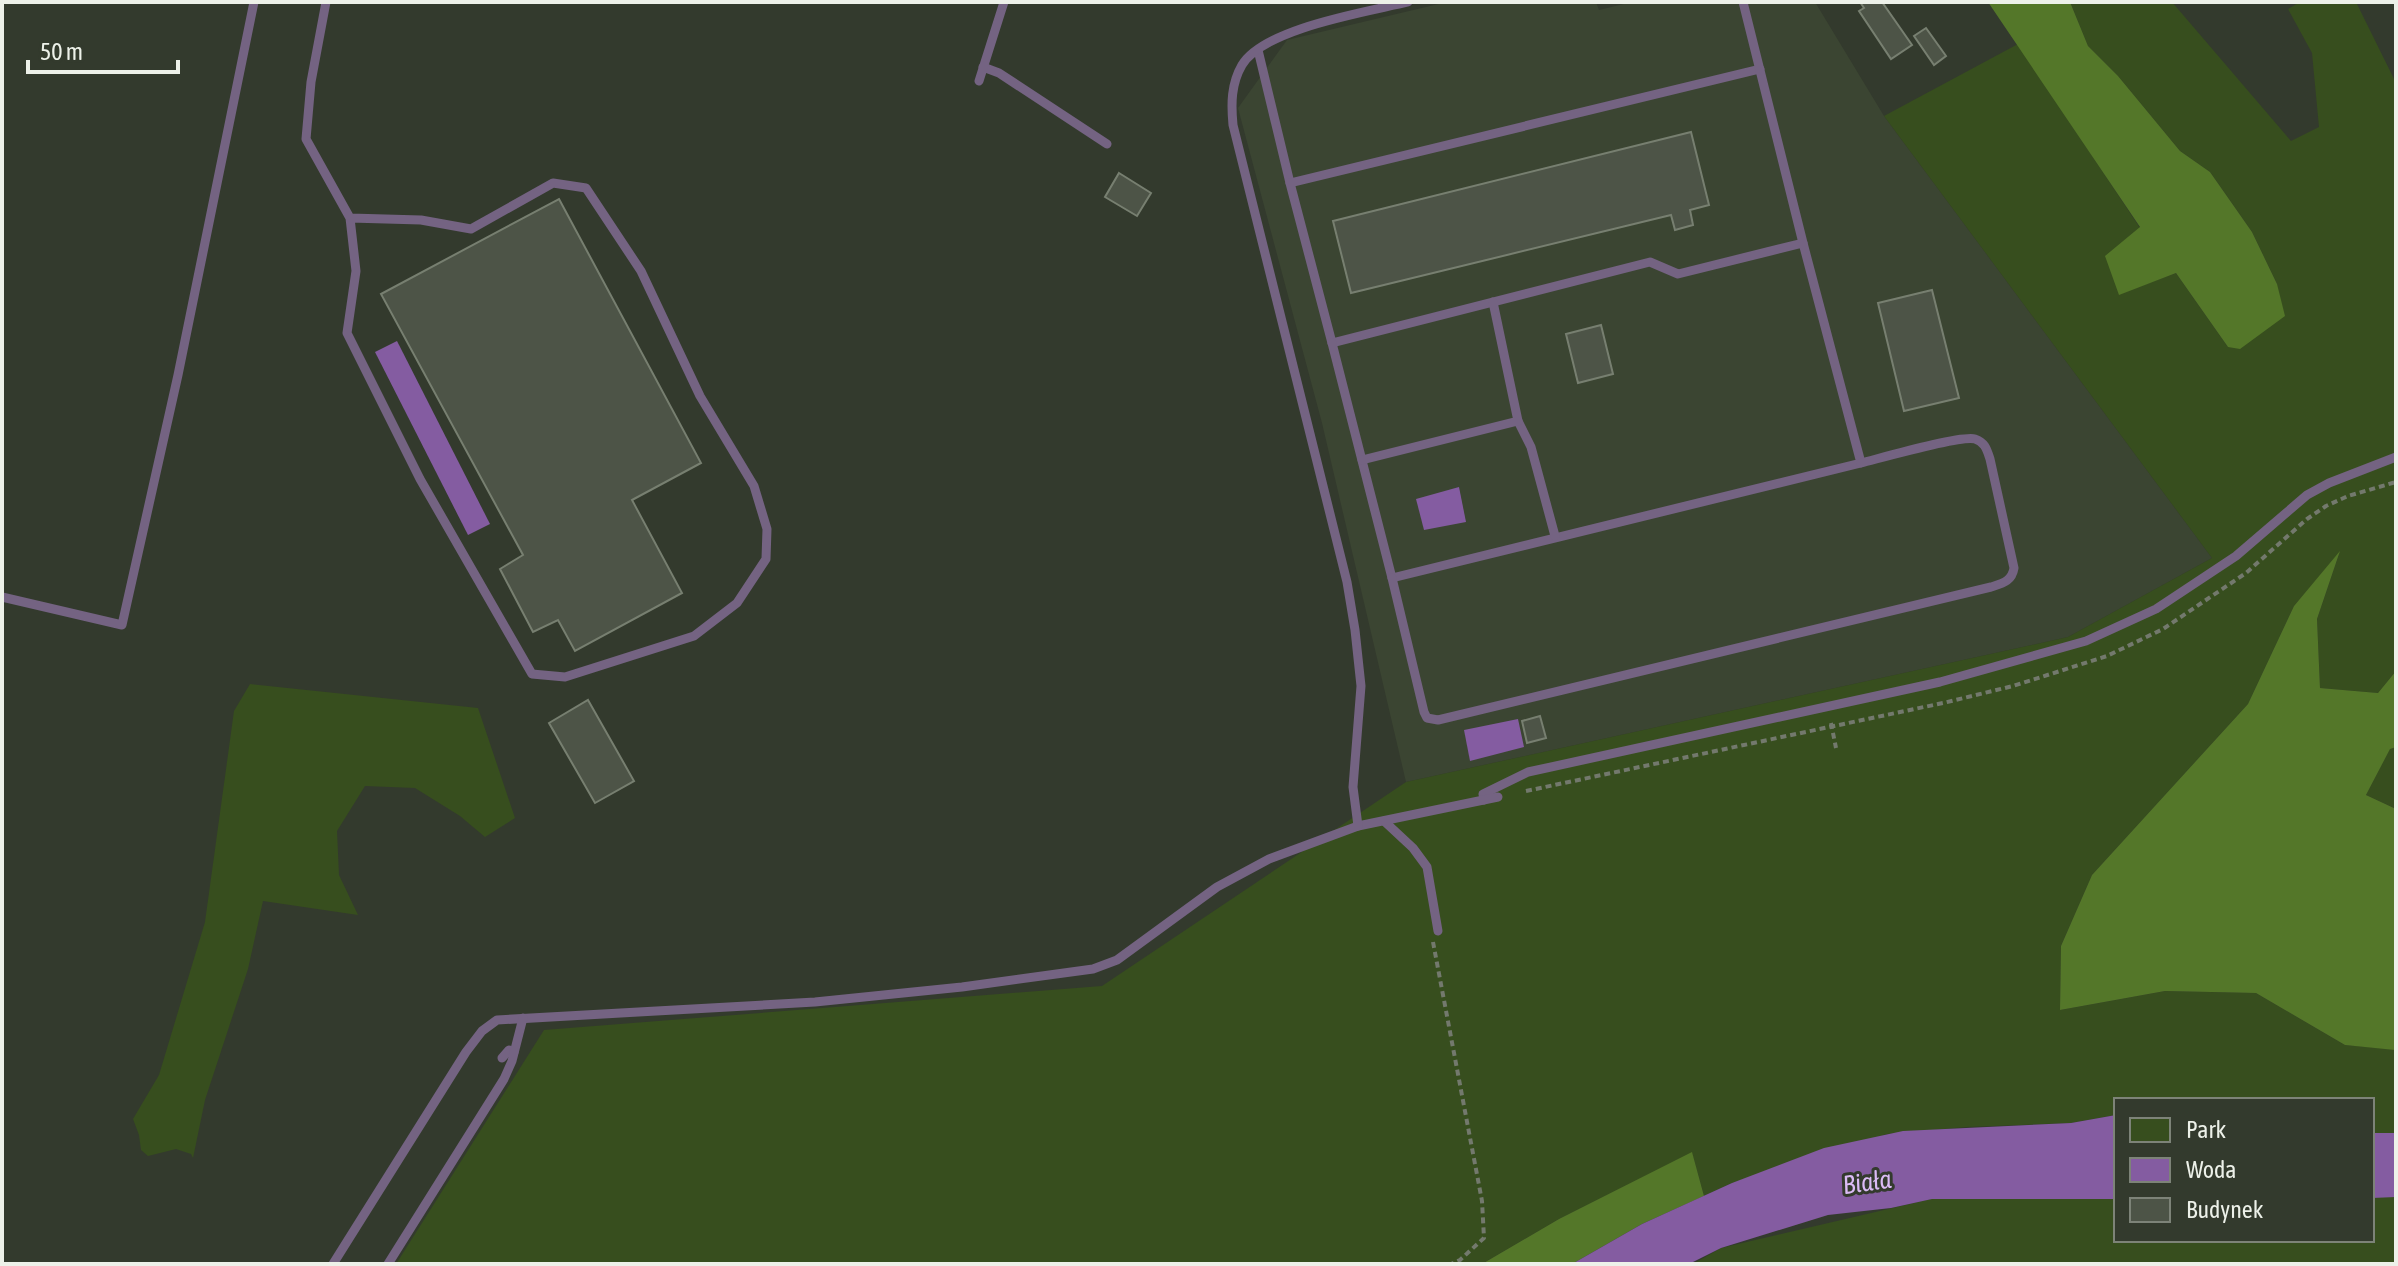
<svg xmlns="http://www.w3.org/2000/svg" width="2398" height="1266" font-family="'Asap Condensed',sans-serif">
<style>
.built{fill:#3b4532}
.green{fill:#374e1e}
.forest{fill:#547729}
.water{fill:#845ca1}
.building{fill:#4d5447;stroke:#777f70;stroke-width:2}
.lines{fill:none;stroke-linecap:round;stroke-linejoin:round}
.path{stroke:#73796d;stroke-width:4;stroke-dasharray:6 4;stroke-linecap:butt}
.lane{stroke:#746382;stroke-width:9}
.labels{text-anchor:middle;stroke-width:6;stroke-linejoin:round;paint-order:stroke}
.water-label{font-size:26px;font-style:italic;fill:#dbbbf5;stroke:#333a2d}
</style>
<rect width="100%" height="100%" fill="#333a2d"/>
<path class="built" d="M1447,2H1596L1599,10L1632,2H1815L1884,116L2212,558L2068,637L1406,782L1322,423L1238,108L1287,40Z"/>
<g class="green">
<path d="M2070,2H2172L2291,141L2319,127L2312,53L2288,9L2300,2H2356L2396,83V671L2378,693L2320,688L2317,619L2339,554L2294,606L2248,704L2092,875L2061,946L2060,1010L2165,991L2256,993L2345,1045L2395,1049L2396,1039V1264H1693L1721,1248L2116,1156V1240H2372V1100H2116V1115L2071,1123L1967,1127L1887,1134L1732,1183L1704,1196L1692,1153L1559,1219L1482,1264H396L544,1030L1102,986L1406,782L2068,637L2212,558L1884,116L2018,44L2140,228L2119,294L2176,273L2228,347L2277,284L2252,232L2210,172L2180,151L2118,76L2088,46Z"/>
<path d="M250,684L478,708L515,818L485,837L460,816L415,788L365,786L337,831L339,875L358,915L263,901L248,969L205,1100L193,1158L191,1154L176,1149L148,1156L141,1150L139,1135L133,1119L159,1075L205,922L234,711Z"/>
<path d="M2396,747V809L2366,795L2390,748Z"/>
</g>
<g class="forest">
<path d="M1988,2H2070L2088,46L2118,76L2180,151L2210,172L2252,232L2277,284L2285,316L2240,349L2228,347L2176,273L2119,295L2105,256L2140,227Z"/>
<path d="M2340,551L2317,619L2320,688L2378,693L2396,671V747L2390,749L2366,795L2396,809L2395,1050L2345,1045L2256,993L2165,991L2060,1010L2061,946L2092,875L2248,704L2294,606Z"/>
<path d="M1692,1152L1704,1196L1642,1224L1572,1264H1482L1559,1219Z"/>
</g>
<g class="water">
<path d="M397,341L490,524L468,535L375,352Z"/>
<path d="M1459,487L1466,522L1424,530L1416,499Z"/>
<path d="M1518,719L1524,747L1470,761L1464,730Z"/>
<path d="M2116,1115V1199H1932L1891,1208L1828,1215L1721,1248L1689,1264H1572L1642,1224L1732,1183L1824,1148L1903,1131L2071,1123Z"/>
<path d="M2372,1133H2396V1197L2372,1198Z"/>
</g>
<g class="building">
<path d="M1860,2H1882L1912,45L1891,59L1859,11L1864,8Z"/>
<path d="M1926,28L1946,56L1934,65L1914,36Z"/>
<path d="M1691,132L1709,205L1690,210L1693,225L1675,230L1671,215L1351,293L1333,221Z"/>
<path d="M1119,173L1151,193L1137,216L1105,197Z"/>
<path d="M559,199L701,463L632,500L682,593L575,651L558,620L533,632L500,569L523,555L381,294Z"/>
<path d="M1932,290L1959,398L1904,411L1878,303Z"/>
<path d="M1601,325L1613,374L1578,383L1566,334Z"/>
<path d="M588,700L634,781L595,803L549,723Z"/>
<path d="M1540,716L1546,738L1527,743L1522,721Z"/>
</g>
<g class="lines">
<g class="path">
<path d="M1831,723L1836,748"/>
<path d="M1526,791L1943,703L2013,686L2107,656L2163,629L2246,573L2307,519L2326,506L2348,496L2396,482"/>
<path d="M1433,942L1482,1201L1484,1238L1460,1260L1451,1264"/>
</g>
<g class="lane">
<path d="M326,2L311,82L306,139L350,218L356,271L347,333L420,479L532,674L565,677L694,636L737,603L766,559L767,529L754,486L700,396L641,271L586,188L553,183L471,229L421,220L350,218"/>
<path d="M1258,50L1290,183"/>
<path d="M983,67L999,73L1107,144"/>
<path d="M1760,69L1290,183L1332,343L1650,262L1678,274L1803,243"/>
<path d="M979,81L1004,2"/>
<path d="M1332,343L1392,578L1861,463L1803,243L1743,2"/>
<path d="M1518,421L1531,447L1555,536"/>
<path d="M1362,460L1518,421L1493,302"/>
<path d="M1392,578L1424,712L1427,718L1438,720L1991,587C2003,583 2012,581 2014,568L1990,459C1987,450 1985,442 1975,439C1961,435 1881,458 1861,463"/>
<path d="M2,597L122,625L178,375L254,2"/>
<path d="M1484,800L1483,794L1528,772L1940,682L2086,641L2156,609L2236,556L2307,495L2329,483L2396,457"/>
<path d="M1384,821L1413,848L1427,867L1438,931"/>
<path d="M1358,826L1498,797"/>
<path d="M502,1058L509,1050L514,1052"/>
<path d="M333,1264L466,1052L482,1031L497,1020L815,1002L962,987L1093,969L1117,960L1217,887L1269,859L1358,826L1353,787L1361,686L1355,630L1347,582L1233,125C1231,104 1231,84 1242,65C1264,28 1367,12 1408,2"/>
<path d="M388,1264L504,1079L512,1061L523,1018"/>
</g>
</g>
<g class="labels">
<g class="water-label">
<text transform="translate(1867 1182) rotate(-8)" y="9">Biała</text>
</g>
</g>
<rect width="2398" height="1266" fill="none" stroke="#edf1e9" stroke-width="8"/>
<rect x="2114" y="1098" width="260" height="144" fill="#333a2d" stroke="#7d8378" stroke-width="2"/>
<rect x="2130" y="1118" width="40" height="24" fill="#374e1e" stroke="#7d8378" stroke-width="2"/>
<text x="2186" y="1138" font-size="24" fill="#edf1e9">Park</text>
<rect x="2130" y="1158" width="40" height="24" fill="#845ca1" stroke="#7d8378" stroke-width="2"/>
<text x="2186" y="1178" font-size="24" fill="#edf1e9">Woda</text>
<rect x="2130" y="1198" width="40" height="24" fill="#4d5447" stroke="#7d8378" stroke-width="2"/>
<text x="2186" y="1218" font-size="24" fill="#edf1e9">Budynek</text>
<path d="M28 60v12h150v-12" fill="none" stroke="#edf1e9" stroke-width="4"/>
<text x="40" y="60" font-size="24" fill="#edf1e9" stroke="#333a2d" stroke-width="6" paint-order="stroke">50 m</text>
</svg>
